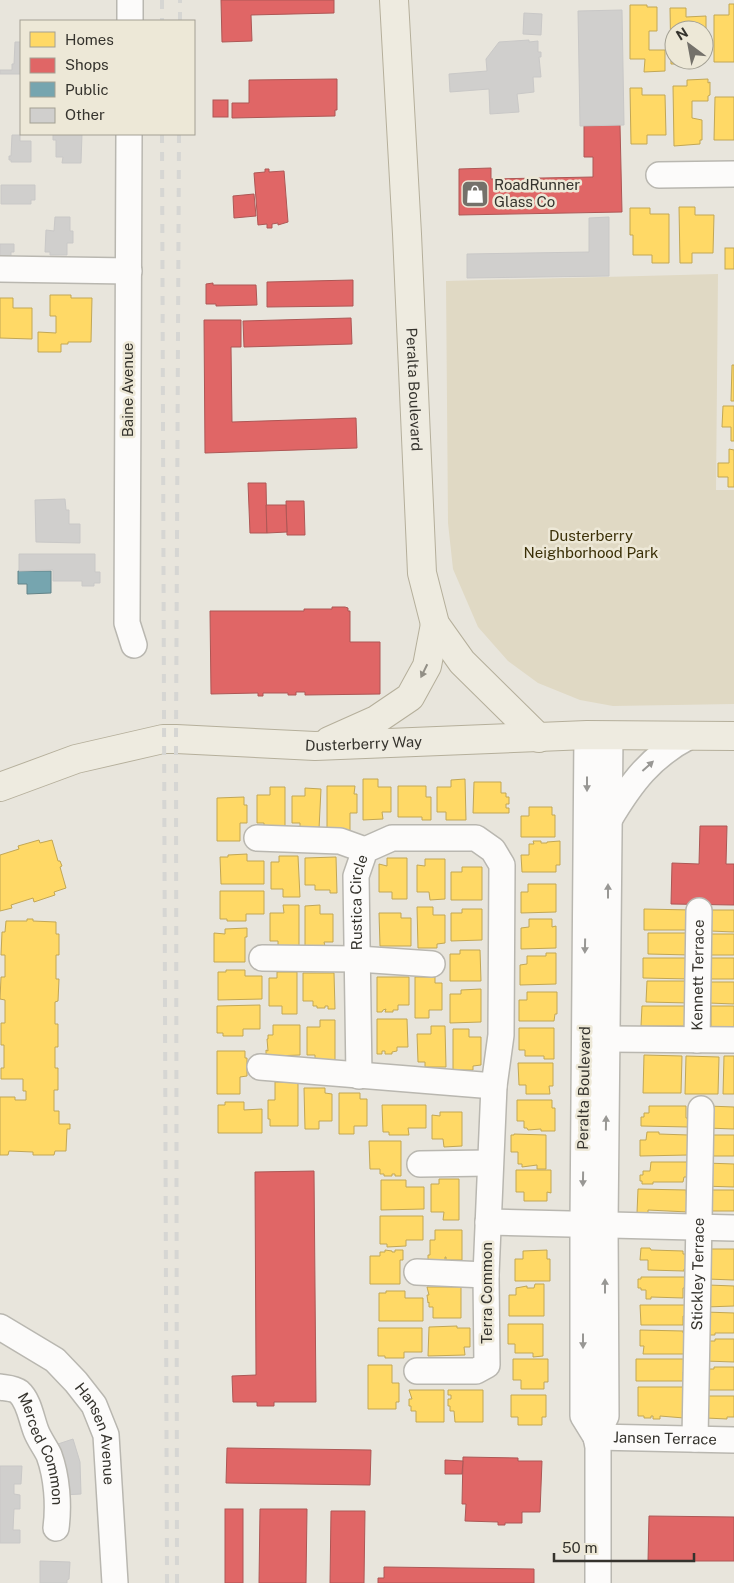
<svg xmlns="http://www.w3.org/2000/svg" width="734" height="1583" font-family="'Public Sans',sans-serif">
<style>
.green{fill:#e0d9c4}
.homes{fill:#ffd966;stroke:#c2a755}
.shops{fill:#e06666;stroke:#ad5755}
.public{fill:#76a5af;stroke:#628388}
.building{fill:#d0cfcd;stroke:#c9c8c7}
.lines{fill:none;stroke-linecap:round;stroke-linejoin:round}
.minor-casing{stroke:#b9b7b0;stroke-width:28}
.major-casing{stroke:#b5af9b;stroke-width:30}
.minor{stroke:#fcfbfa;stroke-width:25}
.major{stroke:#eeebe0;stroke-width:28}
.rail{stroke:#d6d6d3;stroke-width:4;stroke-dasharray:9 9;stroke-linecap:butt}
.oneway{fill:#928f86}
.oneway2{fill:#989794}
.labels{text-anchor:middle;stroke-width:5;stroke-linejoin:round;paint-order:stroke}
.poi-label{font-size:15px;fill:#35332d;stroke:#ede8d7;text-anchor:start}
.street-label{font-size:15px;fill:#35332d;stroke:#ede8d7}
.park-label{font-size:15px;fill:#3b3007;stroke:#ede8d7}
</style>
<rect width="100%" height="100%" fill="#e8e5dc"/>
<path class="green" d="M718,274L716,490H734V704L613,706L580,700L538,683L508,661L478,627L453,569L448,523L446,281Z"/>
<g class="homes">
<path d="M729,4H734V62H714V15H729Z"/>
<path d="M630,5H647V7H657V31H649V50H665V71L644,72L645,59H630Z"/>
<path d="M670,8H686V17L706,16V37H704V30H674V60H683V64H671Z"/>
<path d="M708,79V83L710,82V95L708,96V101H692V118L702,120V140H700V144L674,146L673,86H687V80Z"/>
<path d="M630,88H642V95H665L666,135H647V144H631Z"/>
<path d="M715,97H734V140H714Z"/>
<path d="M679,207H695V215H714L713,253H692V263H680Z"/>
<path d="M630,208H650V214H669V263H652V255H633V235H630Z"/>
<rect x="725" y="248" width="9" height="21"/>
<path d="M50,295H71V298H92L91,342H68V344H61V352H38V332L56,333V316H50Z"/>
<path d="M0,298H13V308H32V339L0,338Z"/>
<path d="M732,365H734V401H731Z"/>
<path d="M723,406H734V441H731V427H722Z"/>
<path d="M729,449L734,450V487H728V477H718V463H729Z"/>
<path d="M363,779H378V787H391V812H382L383,819L363,820Z"/>
<path d="M465,779L466,820H446V812H437V787H451V780Z"/>
<path d="M474,782H501V793H506V797H509V804H506V808H509V813H473Z"/>
<path d="M327,786H355L354,794H357V813H350V830L348,832L327,830Z"/>
<path d="M398,786H426V797H431V820H422V817H398Z"/>
<path d="M270,787H285V828L264,829V823H257V795H270Z"/>
<path d="M305,788L321,789L319,829H300V823H292V796H305Z"/>
<path d="M244,797V805H247V823H240V841H217V798Z"/>
<path d="M529,807H552V815H555V837H521V816H529Z"/>
<path d="M39,840L40,843L52,840L58,861H60L62,866L60,867L66,888L54,892L55,895L34,902L33,898L11,905L12,908L0,911V855L19,849L18,846Z"/>
<path d="M533,841H541V843H547V842L560,841V865H556V872H522L521,855H529V844H534Z"/>
<path d="M247,854V861H264V884H221L220,857H228V855Z"/>
<path d="M279,856H298L300,897H283V889H271V862H279Z"/>
<path d="M336,857L337,893H330V890H315V885H305V858Z"/>
<path d="M387,858H407V899H392V892H379V864L387,866Z"/>
<path d="M425,859H445V899L430,900L429,892H417V865L425,866Z"/>
<path d="M462,867H482V900H451V872H462Z"/>
<path d="M528,884H556V912L521,913V892H528Z"/>
<path d="M220,891H264V914H246V921H227V919H220Z"/>
<path d="M283,905H299V946H278V941H270V913H284Z"/>
<path d="M320,905V914H333V942H324L325,946H305V906Z"/>
<path d="M417,907H433V915H445V943L437,944V948H418Z"/>
<path d="M462,909H482V940L451,941V913H462Z"/>
<path d="M644,909L691,910L690,930H644Z"/>
<path d="M710,910H734V932L710,931Z"/>
<path d="M379,913H401V918H411V946H380Z"/>
<path d="M27,919H33V921L56,922V934H59V955H56V979H59L58,1001L55,1002V1024H58V1047H55V1068H58V1090H54V1111H59V1124H70V1129H67L66,1151H55L54,1155H33V1152L9,1151L8,1155H0V1097H15V1100H26V1091H23V1079H1V1068H4V1045H1V1023H5V1000L0,999L1,977H5V955H1L2,932H5L6,921H27Z"/>
<path d="M529,919H552V927L556,926V948L521,949V928L529,927Z"/>
<path d="M247,928V937H245V962H214V933L225,934V929Z"/>
<path d="M648,933H691V955L648,954Z"/>
<path d="M711,934H734V955H710Z"/>
<path d="M460,950H480L481,981H450V954H460Z"/>
<path d="M546,953H556V984L520,985V965L527,964V956H546Z"/>
<path d="M643,958H690V979L643,978Z"/>
<path d="M710,958H734V979H709Z"/>
<path d="M226,970H245V976H262V999L218,1000V972H226Z"/>
<path d="M277,972H297V1014H282V1006H269V978H277Z"/>
<path d="M303,973H334L335,1009H328V1006H325V1008H317V1006H313V1001H303Z"/>
<path d="M377,977H409V1005H398V1010H393V1012H385L386,1009L383,1010L382,1012H377Z"/>
<path d="M415,977H435V983H442V1010H429V1018H415Z"/>
<path d="M647,981H690V1003L646,1002Z"/>
<path d="M710,982H734V1004L709,1003Z"/>
<path d="M481,989V1022L450,1023V994H461V990Z"/>
<path d="M527,992H557V1014H555L554,1021H519V1000H527Z"/>
<path d="M260,1005V1029H243V1036H223V1033H217V1006Z"/>
<path d="M642,1006H689V1026H641Z"/>
<path d="M711,1006H734V1028L711,1027Z"/>
<path d="M377,1019H407L408,1047H397V1051L392,1052V1054H385V1051H382V1054H377Z"/>
<path d="M320,1020H335V1060L315,1061V1055H307V1027H320Z"/>
<path d="M273,1025H300V1055L275,1056V1058H266V1050L268,1051L267,1039H268V1035H273Z"/>
<path d="M431,1026H445L446,1067H425V1062H418L417,1034H431Z"/>
<path d="M519,1028H554V1059H544V1056H525V1050H519Z"/>
<path d="M453,1029H469V1037H481V1065L473,1066V1070H453Z"/>
<path d="M217,1051H245V1058H247V1076L240,1077V1094H217Z"/>
<path d="M644,1055L682,1056L681,1093H643Z"/>
<path d="M686,1056L719,1057L718,1094H685Z"/>
<path d="M724,1056H734V1094H723Z"/>
<path d="M518,1063H553V1086H549L550,1094H526V1085H519Z"/>
<path d="M275,1082H298V1126H270V1119H268V1100H275Z"/>
<path d="M304,1088H325V1093L332,1094V1121H319V1129H305Z"/>
<path d="M339,1093H360V1099H367V1126H354V1134H339Z"/>
<path d="M517,1100H552V1108H555V1131H541V1129L528,1130L527,1128H524V1121H517Z"/>
<path d="M225,1102H244V1110L262,1109V1133H218V1105H225Z"/>
<path d="M382,1105H426V1128H408L409,1135H389V1132H383Z"/>
<path d="M649,1106H686V1118H689V1127L641,1126V1117H644V1113H649Z"/>
<path d="M708,1106L734,1107V1129L707,1128Z"/>
<path d="M440,1112H462V1146L444,1147L443,1139H432V1115L440,1116Z"/>
<path d="M647,1132H659V1134L688,1135V1155L640,1156V1140H646Z"/>
<path d="M514,1134L546,1135V1169H537V1165L522,1167V1164H518V1152H511V1135H514Z"/>
<path d="M710,1135H734V1156H711Z"/>
<path d="M369,1141H401V1176H395V1174H392V1176H384V1174H380V1169H370Z"/>
<path d="M651,1162H689V1177H684L683,1182H653V1184H642V1181H640V1175H643V1171H650Z"/>
<path d="M705,1163L734,1164V1187L702,1186Z"/>
<path d="M516,1170H551V1193L547,1192V1201H524V1192H516Z"/>
<path d="M439,1179H459V1220H443L444,1212H431V1184H439Z"/>
<path d="M381,1180H406V1187H424V1209L381,1210Z"/>
<path d="M638,1189L686,1190L688,1212L648,1210V1213H637Z"/>
<path d="M708,1190H734V1211H705Z"/>
<path d="M380,1216H423V1240H406V1246L387,1247V1244H380Z"/>
<path d="M435,1230H462V1260H446V1257H445V1262H428V1255H430V1240H435Z"/>
<path d="M641,1248H650L651,1250L683,1251V1254H689L688,1269H684V1271L648,1270V1260H640Z"/>
<path d="M708,1249H734V1280L707,1279Z"/>
<path d="M385,1250L392,1251V1252H395V1250H403V1260H400V1284H370V1256H380V1252H385Z"/>
<path d="M547,1250V1259H550V1281H515V1259H523V1251Z"/>
<path d="M641,1277H686V1288H683V1298L651,1297V1299H646V1290H641V1288H638V1279H641Z"/>
<path d="M535,1284H544V1316H509V1295H516V1288L527,1286V1288H534Z"/>
<path d="M708,1285L734,1286V1306L705,1307Z"/>
<path d="M427,1287H461V1318H433V1307H429V1302L428,1303L427,1295H429Z"/>
<path d="M386,1291H405V1298H423V1321H379V1293H386Z"/>
<path d="M640,1305H686V1316H683V1325H641Z"/>
<path d="M705,1312L734,1313V1333H715V1335H707Z"/>
<path d="M508,1324H543V1356L533,1357V1353H515V1344H508Z"/>
<path d="M457,1326V1328H470V1347H464L465,1355L428,1356L429,1327Z"/>
<path d="M378,1328H422V1352H404V1358H385V1356H378Z"/>
<path d="M640,1330L683,1331V1333H685V1354H643L644,1346H640Z"/>
<path d="M715,1339H734V1362L705,1361V1341H715Z"/>
<path d="M513,1359H548V1382H544V1389H521V1380H513Z"/>
<path d="M636,1359H685V1372H683V1381H636Z"/>
<path d="M368,1365H392V1383H399V1402H396V1409H368Z"/>
<path d="M714,1367H734V1390H704L706,1369H714Z"/>
<path d="M638,1387H684V1418L660,1416V1419H653V1416H651V1418H644V1416H638Z"/>
<path d="M409,1390H444V1422H416V1411H411V1406H409V1399H412Z"/>
<path d="M448,1390H483V1422H455L454,1411H450V1406H448V1399H451V1395H448Z"/>
<path d="M511,1395H546V1417H542V1425H518V1417H511Z"/>
<path d="M707,1396H734V1417H727V1419L706,1418Z"/>
</g>
<g class="shops">
<path d="M221,0H334V13L251,15L252,41L222,42Z"/>
<path d="M337,79V110H335V116L232,118V103H249V80Z"/>
<rect x="213" y="100" width="15" height="17"/>
<path d="M620,125L622,212L459,215V169L491,168V179L593,177V157H584V126Z"/>
<path d="M265,169H269V172L284,171L288,222L278,225V223L272,224V228H267V224L258,225L254,173L265,172Z"/>
<path d="M254,194L256,216L234,218L233,196Z"/>
<path d="M353,280V306L267,307V282Z"/>
<path d="M213,283V285H256L257,305L216,306V304H206V284Z"/>
<path d="M351,318L352,344L244,347L243,321Z"/>
<path d="M204,320H241V347H231L232,422L356,418L357,448L205,453Z"/>
<path d="M248,483H266L267,533H250Z"/>
<path d="M286,501H304L305,535H287Z"/>
<path d="M266,505H286L287,532L267,533Z"/>
<path d="M332,607H345L348,608V611H350V642H380V694L305,695V692H296V695H288V693H263V696H258V693L211,694L210,611H304V609H332Z"/>
<path d="M700,826H727L726,864H734V905L671,904L672,863L699,864Z"/>
<path d="M314,1171L316,1402H274V1406H257V1402H233L232,1376L256,1375L255,1172Z"/>
<path d="M227,1448L371,1450L370,1485L226,1483Z"/>
<path d="M463,1457L518,1458V1461H542L540,1512H522V1523H505V1525H498V1522L465,1521L466,1504H462Z"/>
<path d="M445,1460L463,1461L462,1474H445Z"/>
<rect x="225" y="1509" width="18" height="74"/>
<path d="M260,1509H307L306,1583H259Z"/>
<path d="M331,1511H365L364,1583H330Z"/>
<path d="M649,1516L734,1517V1561H648Z"/>
<path d="M384,1567L534,1569V1583H378V1578H384Z"/>
</g>
<path class="public" d="M18,571H51V593L27,594V584H18Z"/>
<g class="building">
<path d="M622,10L624,125L580,126L578,11Z"/>
<path d="M524,13L542,14L541,35L523,34Z"/>
<path d="M529,40V42L538,41V52H541V57H539L541,77H533L534,92L517,94L519,112L490,114L489,89L450,92L449,74L487,71L486,59L499,42Z"/>
<path d="M15,42H21V74H0V70H12V64H14Z"/>
<path d="M53,134H82L81,163H62L63,157H56V140H53Z"/>
<path d="M12,135H20V141H31V162H11V160H9V156H11Z"/>
<path d="M1,185H35V200H31V204H1Z"/>
<path d="M55,217H70V231H73V243H67V255H50V252H45L46,230L54,231Z"/>
<path d="M609,217V276L467,278V254L589,252V218Z"/>
<path d="M0,244H14V252H11V263H0Z"/>
<path d="M65,499L66,510H69V524H80V543L36,542L35,500Z"/>
<path d="M19,554H95V572H100V583H94V586H82V581H53V570L19,571Z"/>
<path d="M73,1439L80,1462L81,1494L63,1495L55,1445Z"/>
<path d="M0,1466H22L21,1484H14V1494L20,1495V1509H14L13,1530H20V1543H0Z"/>
<path d="M40,1561L70,1562L69,1579L67,1580V1583H40Z"/>
</g>
<g class="lines">
<g class="minor-casing">
<g id="minor">
<path d="M130,21V0"/>
<path d="M129,134L127,623L134,645"/>
<path d="M659,175L734,174"/>
<path d="M0,269L129,271"/>
<path d="M587,735L583,1225V1416L596,1437L598,1447V1583"/>
<path d="M609,820C631,783 651,756 690,736"/>
<path d="M257,838L340,841L365,850"/>
<path d="M262,958L358,959L432,964"/>
<path d="M607,1039L734,1040"/>
<path id="s1" d="M697,1040L699,911"/>
<path d="M260,1067L494,1086"/>
<path id="s2" d="M359,1076L356,876L365,850L392,838H476L493,850L502,865L501,1035L494,1086L486,1275L487,1365L476,1371H417"/>
<path d="M420,1164L490,1163"/>
<path d="M488,1222L734,1228"/>
<path d="M417,1272L486,1275"/>
<path id="s3" d="M0,1327L55,1360L76,1382L94,1405L106,1435L115,1583"/>
<path id="s4" d="M0,1387C6,1388 14,1388 19,1392C29,1401 31,1418 36,1431C39,1439 45,1447 49,1455C57,1477 59,1505 56,1528"/>
<path d="M596,1437L606,1416L605,1225L610,736"/>
<path id="s5" d="M596,1437L734,1440"/>
<path id="s6" d="M695,1439L701,1109"/>
</g>
</g>
<g class="major-casing">
<g id="major">
<path id="s7" d="M394,0L407,234L422,573L435,624L462,662L539,738"/>
<path d="M329,741L376,720L410,697L427,666L435,624"/>
<path id="s8" d="M0,787L76,759L163,739H176L315,746L587,735L734,736"/>
</g>
</g>
<use href="#minor" class="minor"/>
<use href="#major" class="major"/>
<g class="rail">
<path d="M162,0V21"/>
<path d="M180,21V0"/>
<path d="M162,134L167,1583"/>
<path d="M177,1583L176,739L179,134"/>
</g>
</g>
<defs><path id="oneway-solid" d="M-6-.8H1V-3.2L6.5 0L1 3.2V.8H-6Z" transform="scale(1.25)"/></defs>
<use class="oneway" href="#oneway-solid" transform="translate(424 671) rotate(116)"/>
<g class="oneway2">
<use href="#oneway-solid" transform="translate(648 766) rotate(-42)"/>
<use href="#oneway-solid" transform="translate(587 784) rotate(90)"/>
<use href="#oneway-solid" transform="translate(608 891) rotate(-90)"/>
<use href="#oneway-solid" transform="translate(585 946) rotate(91)"/>
<use href="#oneway-solid" transform="translate(606 1123) rotate(-89)"/>
<use href="#oneway-solid" transform="translate(583 1179) rotate(91)"/>
<use href="#oneway-solid" transform="translate(605 1286) rotate(-90)"/>
<use href="#oneway-solid" transform="translate(583 1341) rotate(90)"/>
</g>
<defs>
<g id="shop-square" transform="scale(1.4375)"><rect x="-9" y="-9" width="18" height="18" rx="4" fill="#74716a" stroke="#ede8d7"/><path d="M-5-2.5h2.3a2.7 3.5 0 0 1 5.4 0H5L5.5 6h-11ZM-1.5-2.5h3a1.5 2.3 0 0 0-3 0Z" fill="#fff"/></g>
</defs>
<g fill-rule="evenodd">
<use href="#shop-square" x="475" y="194"/>
</g>
<g class="labels">
<g class="poi-label">
<text x="494" y="190">RoadRunner<tspan x="494" dy="17">Glass Co</tspan></text>
</g>
<g class="street-label">
<text transform="translate(128 390) rotate(-90)" y="5">Baine Avenue</text>
<text dy="5" stroke="none"><textPath href="#s7" startOffset="390">Peralta Boulevard</textPath></text>
<text dy="5" stroke="none"><textPath href="#s8" startOffset="371">Dusterberry Way</textPath></text>
<text dy="5" stroke="none"><textPath href="#s2" startOffset="174">Rustica Circle</textPath></text>
<text dy="5" stroke="none"><textPath href="#s1" startOffset="65">Kennett Terrace</textPath></text>
<text transform="translate(584 1088) rotate(-89)" y="5">Peralta Boulevard</text>
<text dy="5" stroke="none"><textPath href="#s6" startOffset="165">Stickley Terrace</textPath></text>
<text transform="translate(487 1293) rotate(-90)" y="5">Terra Common</text>
<text dy="5" stroke="none"><textPath href="#s3" startOffset="152">Hansen Avenue</textPath></text>
<text dy="5" stroke="none"><textPath href="#s5" startOffset="69">Jansen Terrace</textPath></text>
<text dy="5" stroke="none"><textPath href="#s4" startOffset="82">Merced Common</textPath></text>
</g>
<g class="park-label">
<text x="591" y="541">Dusterberry<tspan x="591" dy="17">Neighborhood Park</tspan></text>
</g>
</g>
<rect x="20" y="20" width="175" height="115" fill="#ede8d7" stroke="#a3a093"/>
<rect x="30" y="32" width="25" height="15" fill="#ffd966" stroke="#a3a093"/>
<text x="65" y="45" font-size="15" fill="#35332d">Homes</text>
<rect x="30" y="58" width="25" height="15" fill="#e06666" stroke="#a3a093"/>
<text x="65" y="70" font-size="15" fill="#35332d">Shops</text>
<rect x="30" y="82" width="25" height="15" fill="#76a5af" stroke="#a3a093"/>
<text x="65" y="95" font-size="15" fill="#35332d">Public</text>
<rect x="30" y="108" width="25" height="15" fill="#d0cfcd" stroke="#a3a093"/>
<text x="65" y="120" font-size="15" fill="#35332d">Other</text>
<g transform="translate(689 45) rotate(328)"><circle r="24" fill="#ede8d7" stroke="#a3a093"/>
<path d="M0-4L9 19L0 12L-9 19Z" fill="#74716a"/>
<text y="-8" font-size="14" font-weight="bold" text-anchor="middle" fill="#35332d">N</text>
</g>
<path d="M554 1553v8h140v-8" fill="none" stroke="#35332d" stroke-width="2.5"/>
<text x="562" y="1553" font-size="15" fill="#35332d" stroke="#ede8d7" stroke-width="4" paint-order="stroke">50 m</text>
</svg>
